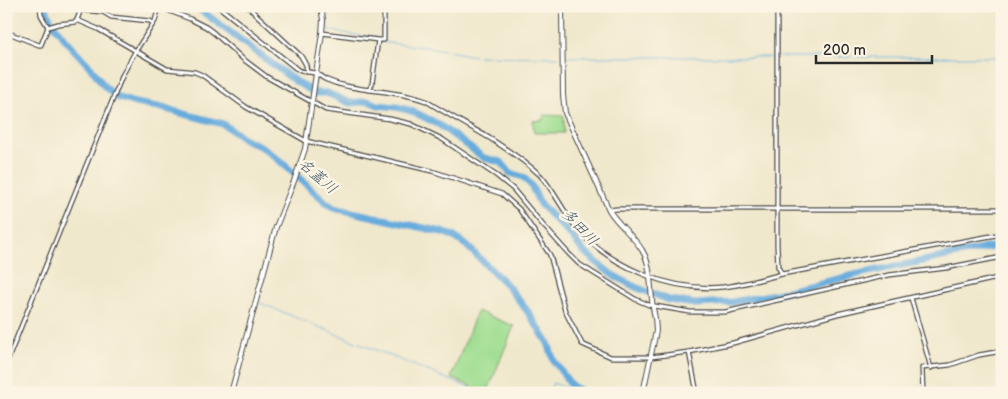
<svg xmlns="http://www.w3.org/2000/svg" width="1008" height="399" font-family="'Balsamiq Sans','Klee One',sans-serif">
<style>
.green{fill:#a0de92;stroke:#66845e}
.lines{fill:none;stroke-linecap:round;stroke-linejoin:round}
.stream{stroke:#67acdd;stroke-width:1}
.river{stroke:#67acdd;stroke-width:7}
.minor-casing{stroke:#494743;stroke-width:5.5}
.tertiary-casing{stroke:#494743;stroke-width:6}
.minor{stroke:#fff;stroke-width:3}
.tertiary{stroke:#fff;stroke-width:4}
.labels{text-anchor:middle;stroke-width:5;stroke-linejoin:round;paint-order:stroke}
.water-label{font-size:15px;font-style:italic;fill:#405869;stroke:#fcf5e5}
</style>
<rect width="100%" height="100%" fill="#fcf5e5"/>
<filter id="ink" filterUnits="userSpaceOnUse"><feTurbulence type="fractalNoise" baseFrequency=".02" numOctaves="2"/><feDisplacementMap in="SourceGraphic" scale="10" xChannelSelector="R" yChannelSelector="G"/><feConvolveMatrix kernelMatrix="1 2 1 2 8 2 1 2 1" color-interpolation-filters="sRGB"/></filter>
<filter id="wash" filterUnits="userSpaceOnUse"><feTurbulence type="fractalNoise" baseFrequency=".0096" numOctaves="4" result="noise"/><feDisplacementMap in="SourceGraphic" scale="20" xChannelSelector="R" yChannelSelector="G"/><feGaussianBlur stdDeviation="1.12" result="paint"/><feColorMatrix in="noise" values="0 0 0 0 0 0 0 0 0 0 0 0 0 0 0 0 0 1.4 0 .05"/><feComposite in="paint" operator="in"/></filter>
<g filter="url(#wash)">
<rect width="100%" height="100%" fill="#f0e8cc"/>
<g class="green">
<path d="M544,115L564,116V133H534L533,121L542,120Z"/>
<path d="M477,311L514,326L487,393L451,378Z"/>
</g>
<g class="lines">
<g class="stream">
<path d="M328,6V30L354,35L376,37"/>
<path d="M381,42L434,48L474,56"/>
<path d="M478,56L558,57"/>
<path d="M566,57H775"/>
<path d="M779,57H852"/>
<path d="M857,57H1002"/>
<path d="M260,303L482,393"/>
<path d="M549,393L553,383L566,388L572,386"/>
</g>
<g class="river">
<path d="M46,6L47,11L51,21L67,42L92,69L104,86L113,94L119,98L135,103L158,107L223,124L246,140L262,147L274,156L289,169L327,203L334,208L442,232L453,236L466,245L506,284L528,312L548,343L554,361L568,381L572,386L584,393"/>
<path d="M193,6L199,9L295,81L315,93H327L350,103L368,101L378,105L397,107L412,111L438,124L484,158L501,162L510,173L523,177L531,185L540,204L571,236L584,252L611,274L635,287L669,300L695,304L732,302L775,294L863,273L1002,245"/>
</g>
</g>
</g>
<g filter="url(#ink)">
<g class="lines">
<g class="minor-casing">
<g id="minor">
<path d="M40,6L41,15L48,27"/>
<path d="M157,6L190,19L206,27L214,33L243,59L267,77L326,110L390,119L411,124L442,139L497,176L513,189L542,224L568,253L579,264L635,299L649,305L690,312H725L889,275L946,268L1002,257"/>
<path d="M218,6L298,70C304,73 311,71 317,74C321,76 323,79 327,80C358,93 395,89 426,101C447,114 469,126 491,139C508,150 525,161 540,175C555,191 564,214 579,231C614,268 671,292 723,287C743,285 762,279 782,274L1002,234"/>
<path d="M247,6L301,56L306,65L307,72"/>
<path d="M777,6V244L778,267L782,274"/>
<path d="M81,10L103,12L111,17L150,21L153,23"/>
<path d="M77,20L82,6"/>
<path d="M6,32L39,45H41L48,27L58,24L76,22L77,20L98,29L167,69L187,71L195,72L202,75L246,107L306,141L432,171L502,194L519,209L550,255L565,311L582,344L611,357H651L689,352L733,343L837,314L1002,277"/>
<path d="M322,33L378,40"/>
<path d="M369,90L372,84L378,40H384V6"/>
<path d="M609,210L617,209H1002"/>
<path d="M911,298L931,368"/>
<path d="M689,352L697,393"/>
<path d="M6,364L123,74L135,52L155,21L159,7"/>
<path d="M923,393L922,368L950,365L979,355L1002,351"/>
</g>
</g>
<g class="tertiary-casing">
<g id="tertiary">
<path d="M562,6L563,95L565,113L609,210C618,225 633,235 642,250C652,265 650,290 653,308C655,316 656,323 656,331L643,393"/>
<path d="M231,393L276,227L294,181L305,149L322,33L323,20L321,6"/>
</g>
</g>
<use href="#minor" class="minor"/>
<use href="#tertiary" class="tertiary"/>
</g>
</g>
<g class="labels">
<g class="water-label">
<text transform="translate(318 176) rotate(41)" y="5">名蓋川</text>
<text transform="translate(580 227) rotate(46)" y="5">多田川</text>
</g>
</g>
<rect width="1008" height="399" fill="none" stroke="#fcf5e5" stroke-width="25"/>
<path d="M816 55v8h116v-8" fill="none" stroke="#2b2b2b" stroke-width="2.5"/>
<text x="823" y="55" font-size="15" fill="#2b2b2b" stroke="#fcf5e5" stroke-width="4" paint-order="stroke">200 m</text>
</svg>
